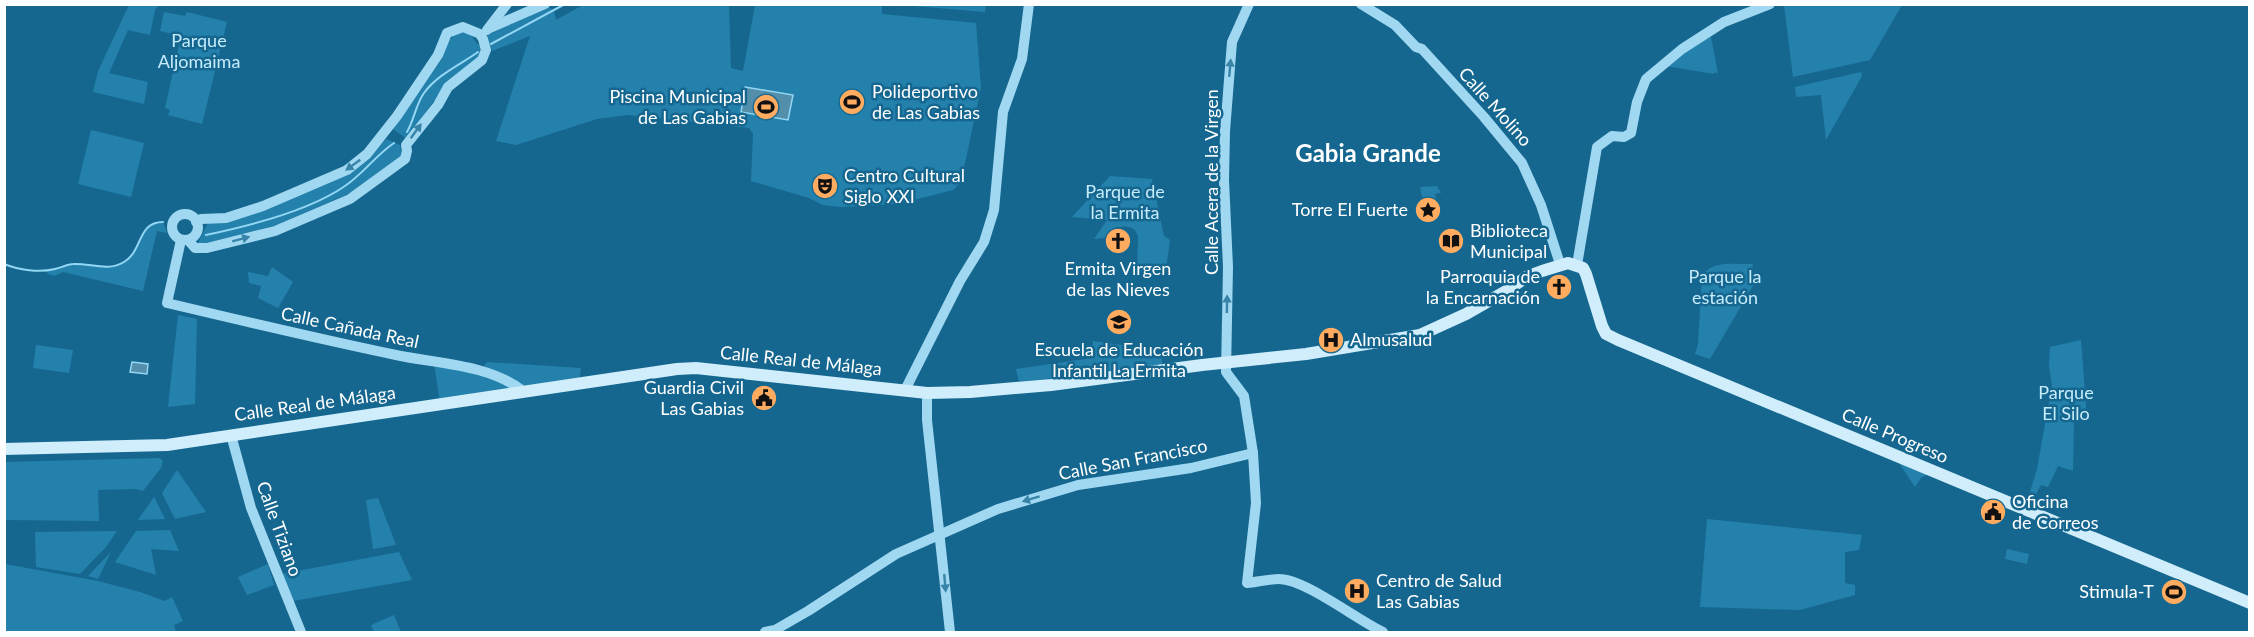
<svg xmlns="http://www.w3.org/2000/svg" width="2254" height="637" font-family="Lato,sans-serif">
<style>
.green{fill:#2481ac}
.water{fill:#538eaa;stroke:#93d7f4;stroke-width:1.5}
.lines{fill:none;stroke-linecap:round;stroke-linejoin:round}
.stream{stroke:#93d7f4;stroke-width:2}
.tertiary{stroke:#a1d8f1;stroke-width:10}
.secondary{stroke:#cfedfb;stroke-width:12}
.oneway{fill:#3883a8}
.labels{text-anchor:middle;stroke-width:5;stroke-linejoin:round;paint-order:stroke}
.park-label{font-size:18px;fill:#c7ecfc;stroke:#156790}
.poi-label{font-size:18px;fill:#fff;stroke:#156790;text-anchor:start}
.street-label{font-size:18px;fill:#fff;stroke:#156790}
.district-label{font-size:24px;font-weight:bold;fill:#fff;stroke:#156790}
</style>
<rect width="100%" height="100%" fill="#156790"/>
<g class="green">
<path d="M129,5H159L155,10L150,35L128,30L109,73L148,82L144,104L93,92L98,71Z"/>
<path d="M583,5H729L731,68L743,71L755,5H882V14L976,23L981,88L961,182L953,190L898,204L841,207L823,205L809,198L751,181L753,134L749,128L628,115L597,119L516,145L496,141L530,36L492,51L487,37L489,34L549,7L554,11L556,20Z"/>
<path d="M902,5L986,4V5L985,12Z"/>
<path d="M1791,5V4L1902,5L1870,60L1793,77L1784,5Z"/>
<path d="M164,12L185,16L187,12L227,22L202,124L168,115L170,110L165,108L181,36L160,31Z"/>
<path d="M463,32L471,35L477,44L483,45L478,58L443,88L407,139L393,129L442,59L447,43L453,36Z"/>
<path d="M1711,37L1718,74L1715,72L1714,74L1666,66L1696,43Z"/>
<path d="M1861,72L1862,76L1826,140L1821,95L1796,97L1795,87Z"/>
<path d="M91,130L144,143L131,197L78,184Z"/>
<path d="M387,139L400,145L402,154L398,160L359,189L277,225L208,243H198L208,223L305,191Z"/>
<path d="M1110,176L1152,179L1164,236L1170,240L1165,276L1137,272L1138,236C1134,225 1126,226 1116,227L1104,238L1094,239L1107,220L1072,217Z"/>
<path d="M1437,186L1441,193L1435,194L1439,209L1433,210L1432,207L1424,208L1420,187Z"/>
<path d="M157,222H163L167,233L157,231L143,291L63,272L54,276L48,274L46,270C55,269 64,264 73,264C92,263 115,274 130,257C141,245 140,228 157,222Z"/>
<path d="M1753,264L1750,281L1754,284L1710,359L1695,354L1698,344L1702,277C1711,259 1736,265 1753,264Z"/>
<path d="M272,267L293,282L278,308L258,298L261,286L249,283L248,272L268,276Z"/>
<path d="M178,315L197,319L195,404L168,407Z"/>
<path d="M2081,340L2087,418L2074,420L2073,471L2058,466L2048,487L2041,485L2036,494L2030,492L2037,469L2052,385L2049,366L2050,347Z"/>
<path d="M1093,341L1151,349L1162,359V363L1161,366L1019,382L1016,369L1092,358Z"/>
<path d="M36,345L73,350L69,373L33,368Z"/>
<path d="M487,362L581,368L579,383L440,403L434,363L481,370Z"/>
<path d="M1893,454L1934,471L1921,478L1915,487Z"/>
<path d="M160,458L163,461L161,468L143,491L136,489L98,490L99,521L5,520V462Z"/>
<path d="M177,470L206,512L175,519L162,493Z"/>
<path d="M154,497L165,519L138,520Z"/>
<path d="M378,498L396,545L373,549L366,500Z"/>
<path d="M1707,519L1862,535L1859,550L1845,552V583L1855,585V595L1800,610L1700,607Z"/>
<path d="M170,530L179,551L151,549L156,575L115,562L136,531Z"/>
<path d="M117,531L106,547L80,574L36,567L35,532Z"/>
<path d="M2007,549L2029,554L2027,564L2005,559Z"/>
<path d="M111,552L98,579L88,576Z"/>
<path d="M399,552L412,580L293,601L281,574Z"/>
<path d="M5,564L98,581L140,592L165,601L172,597L183,621L174,625L176,632H5Z"/>
<path d="M268,564L274,585L247,595L238,577Z"/>
<path d="M394,615L401,632H374L371,625Z"/>
</g>
<g class="water">
<path d="M745,87L793,95L788,120L741,112Z"/>
<path d="M132,362L148,364L147,374L130,372Z"/>
</g>
<g class="lines">
<g class="stream">
<path d="M491,44L565,4"/>
<path d="M407,132C414,120 416,104 424,93C438,74 460,65 478,52"/>
<path d="M206,235C249,226 309,211 345,186C364,173 376,155 394,143"/>
<path d="M4,264C19,270 39,273 55,269C61,268 67,264 73,264C90,263 108,272 124,262C143,251 137,222 163,222"/>
</g>
<g class="tertiary">
<path d="M1249,4L1232,42L1225,131L1224,180L1228,267L1226,372L1244,396L1253,453L1256,503L1247,583C1257,582 1269,579 1279,579C1305,579 1357,620 1383,632"/>
<path d="M1361,4L1395,25L1416,47L1422,49L1484,117L1522,163L1541,205L1560,264"/>
<path d="M490,28L545,4"/>
<path d="M487,30L507,4"/>
<circle cx="185" cy="227" r="13"/>
<path d="M181,240L167,303C243,321 319,339 396,355C438,364 488,364 523,391"/>
<path d="M188,240L195,248H207L275,231L350,199L405,159L407,151L406,145L438,105L448,87L482,60L486,50L483,39L480,34L463,27L447,33L438,55L397,116L367,154L347,170L263,206L226,218L201,219L196,222"/>
<path d="M1577,265L1597,147L1612,136L1624,137L1631,133L1637,102L1646,79L1682,49L1724,22L1770,4"/>
<path d="M905,390L960,281L984,242L994,210L1003,112L1022,59L1029,4"/>
<path d="M927,393V420L950,632"/>
<path d="M231,435L251,508L301,632"/>
<path d="M765,632L775,630L808,611L896,554L998,509L1078,485L1191,468L1253,453"/>
</g>
<path class="secondary" d="M4,449L167,445L677,369L696,368L927,393L970,392L1051,385L1202,365L1306,354L1420,335L1466,314L1508,290L1526,277L1542,271L1568,263L1583,268L1586,274L1602,326L1606,334L1618,340L2250,603"/>
</g>
<defs><path id="oneway-solid" d="M-6-.8H1V-3.2L6.5 0L1 3.2V.8H-6Z" transform="scale(1.5)"/></defs>
<g class="oneway">
<use href="#oneway-solid" transform="translate(1230 68) rotate(-85)"/>
<use href="#oneway-solid" transform="translate(416 131) rotate(-54)"/>
<use href="#oneway-solid" transform="translate(353 165) rotate(144)"/>
<use href="#oneway-solid" transform="translate(241 239) rotate(-15)"/>
<use href="#oneway-solid" transform="translate(1227 304) rotate(-89)"/>
<use href="#oneway-solid" transform="translate(1031 499) rotate(163)"/>
<use href="#oneway-solid" transform="translate(945 583) rotate(85)"/>
</g>
<defs>
<g id="stadium-disc" transform="scale(1.35)"><circle r="9.5" fill="#ffac60" stroke="#156790"/><path d="M0-5a6.5 5 0 1 0 0 10a6.5 5 0 1 0 0-10ZM-3.5-1.8h7v3.6h-7Z" fill="#111"/></g>
<g id="theatre-disc" transform="scale(1.35)"><circle r="9.5" fill="#ffac60" stroke="#156790"/><path d="M-5-5.5Q0-4 5-5.5V0Q5 5 0 6Q-5 5-5 0ZM-3.3-2.5H-1v1.5H-3.3ZM1-2.5H3.3v1.5H1ZM-2.8 1Q0 5.5 2.8 1Z" fill="#111"/></g>
<g id="sight-disc" transform="scale(1.35)"><circle r="9.5" fill="#ffac60" stroke="#156790"/><path d="M0-6L1.8-2.2L6-1.7L2.9 1.2L3.7 5.4L0 3.3L-3.7 5.4L-2.9 1.2L-6-1.7L-1.8-2.2Z" fill="#111"/></g>
<g id="church-disc" transform="scale(1.35)"><circle r="9.5" fill="#ffac60" stroke="#156790"/><path d="M-1.2-6h2.4v3.5h3.3v2.4h-3.3V6h-2.4V-.1h-3.3v-2.4h3.3Z" fill="#111"/></g>
<g id="library-disc" transform="scale(1.35)"><circle r="9.5" fill="#ffac60" stroke="#156790"/><path d="M-6-4Q-3-5.5-.7-3.5V5Q-3 3-6 4ZM6-4Q3-5.5 .7-3.5V5Q3 3 6 4Z" fill="#111"/></g>
<g id="school-disc" transform="scale(1.35)"><circle r="9.5" fill="#ffac60" stroke="#156790"/><path d="M0-5L7-2L0 1L-7-2ZM-4 1L0 2.5L4 1V4Q0 6-4 4Z" fill="#111"/></g>
<g id="hospital-disc" transform="scale(1.35)"><circle r="9.5" fill="#ffac60" stroke="#156790"/><path d="M-5-5h3v3.5h4V-5h3V5h-3V1.5h-4V5h-3Z" fill="#111"/></g>
<g id="civic-disc" transform="scale(1.35)"><circle r="9.5" fill="#ffac60" stroke="#156790"/><path d="M-.6-6.5H3V-4.5H.6V-3L4-1V1h2V6H-6V1h2V-1L-.6-3ZM-1.2 2.5V6h2.4V2.5Z" fill="#111"/></g>
</defs>
<g fill-rule="evenodd">
<use href="#stadium-disc" x="852" y="102"/>
<use href="#stadium-disc" x="766" y="107"/>
<use href="#theatre-disc" x="825" y="186"/>
<use href="#sight-disc" x="1428" y="210"/>
<use href="#church-disc" x="1118" y="241"/>
<use href="#library-disc" x="1451" y="241"/>
<use href="#church-disc" x="1559" y="287"/>
<use href="#school-disc" x="1119" y="322"/>
<use href="#hospital-disc" x="1331" y="340"/>
<use href="#civic-disc" x="764" y="398"/>
<use href="#civic-disc" x="1993" y="512"/>
<use href="#hospital-disc" x="1357" y="591"/>
<use href="#stadium-disc" x="2174" y="592"/>
</g>
<g class="labels">
<g class="park-label">
<text x="199" y="47">Parque<tspan x="199" dy="21">Aljomaima</tspan></text>
<text x="1125" y="198">Parque de<tspan x="1125" dy="21">la Ermita</tspan></text>
<text x="1725" y="283">Parque la<tspan x="1725" dy="21">estación</tspan></text>
<text x="2066" y="399">Parque<tspan x="2066" dy="21">El Silo</tspan></text>
</g>
<g class="poi-label">
<text x="872" y="98">Polideportivo<tspan x="872" dy="21">de Las Gabias</tspan></text>
<text x="746" y="103" text-anchor="end">Piscina Municipal<tspan x="746" dy="21">de Las Gabias</tspan></text>
<text x="844" y="182">Centro Cultural<tspan x="844" dy="21">Siglo XXI</tspan></text>
<text x="1408" y="216" text-anchor="end">Torre El Fuerte</text>
<text x="1470" y="237">Biblioteca<tspan x="1470" dy="21">Municipal</tspan></text>
<text x="1118" y="275" text-anchor="middle">Ermita Virgen<tspan x="1118" dy="21">de las Nieves</tspan></text>
<text x="1540" y="283" text-anchor="end">Parroquia de<tspan x="1540" dy="21">la Encarnación</tspan></text>
<text x="1350" y="346">Almusalud</text>
<text x="1119" y="356" text-anchor="middle">Escuela de Educación<tspan x="1119" dy="21">Infantil La Ermita</tspan></text>
<text x="744" y="394" text-anchor="end">Guardia Civil<tspan x="744" dy="21">Las Gabias</tspan></text>
<text x="2012" y="508">Oficina<tspan x="2012" dy="21">de Correos</tspan></text>
<text x="1376" y="587">Centro de Salud<tspan x="1376" dy="21">Las Gabias</tspan></text>
<text x="2154" y="598" text-anchor="end">Stimula-T</text>
</g>
<g class="street-label">
<text transform="translate(1495 107) rotate(48)" y="6">Calle Molino</text>
<text transform="translate(1212 182) rotate(-90)" y="6">Calle Acera de la Virgen</text>
<text transform="translate(350 328) rotate(12)" y="6">Calle Cañada Real</text>
<text transform="translate(801 361) rotate(6)" y="6">Calle Real de Málaga</text>
<text transform="translate(315 404) rotate(-8)" y="6">Calle Real de Málaga</text>
<text transform="translate(1895 436) rotate(23)" y="6">Calle Progreso</text>
<text transform="translate(1133 460) rotate(-11)" y="6">Calle San Francisco</text>
<text transform="translate(279 529) rotate(70)" y="6">Calle Tiziano</text>
</g>
<g class="district-label">
<text x="1368" y="162">Gabia Grande</text>
</g>
</g>
<rect width="2254" height="637" fill="none" stroke="#ffffff" stroke-width="12"/>
</svg>
